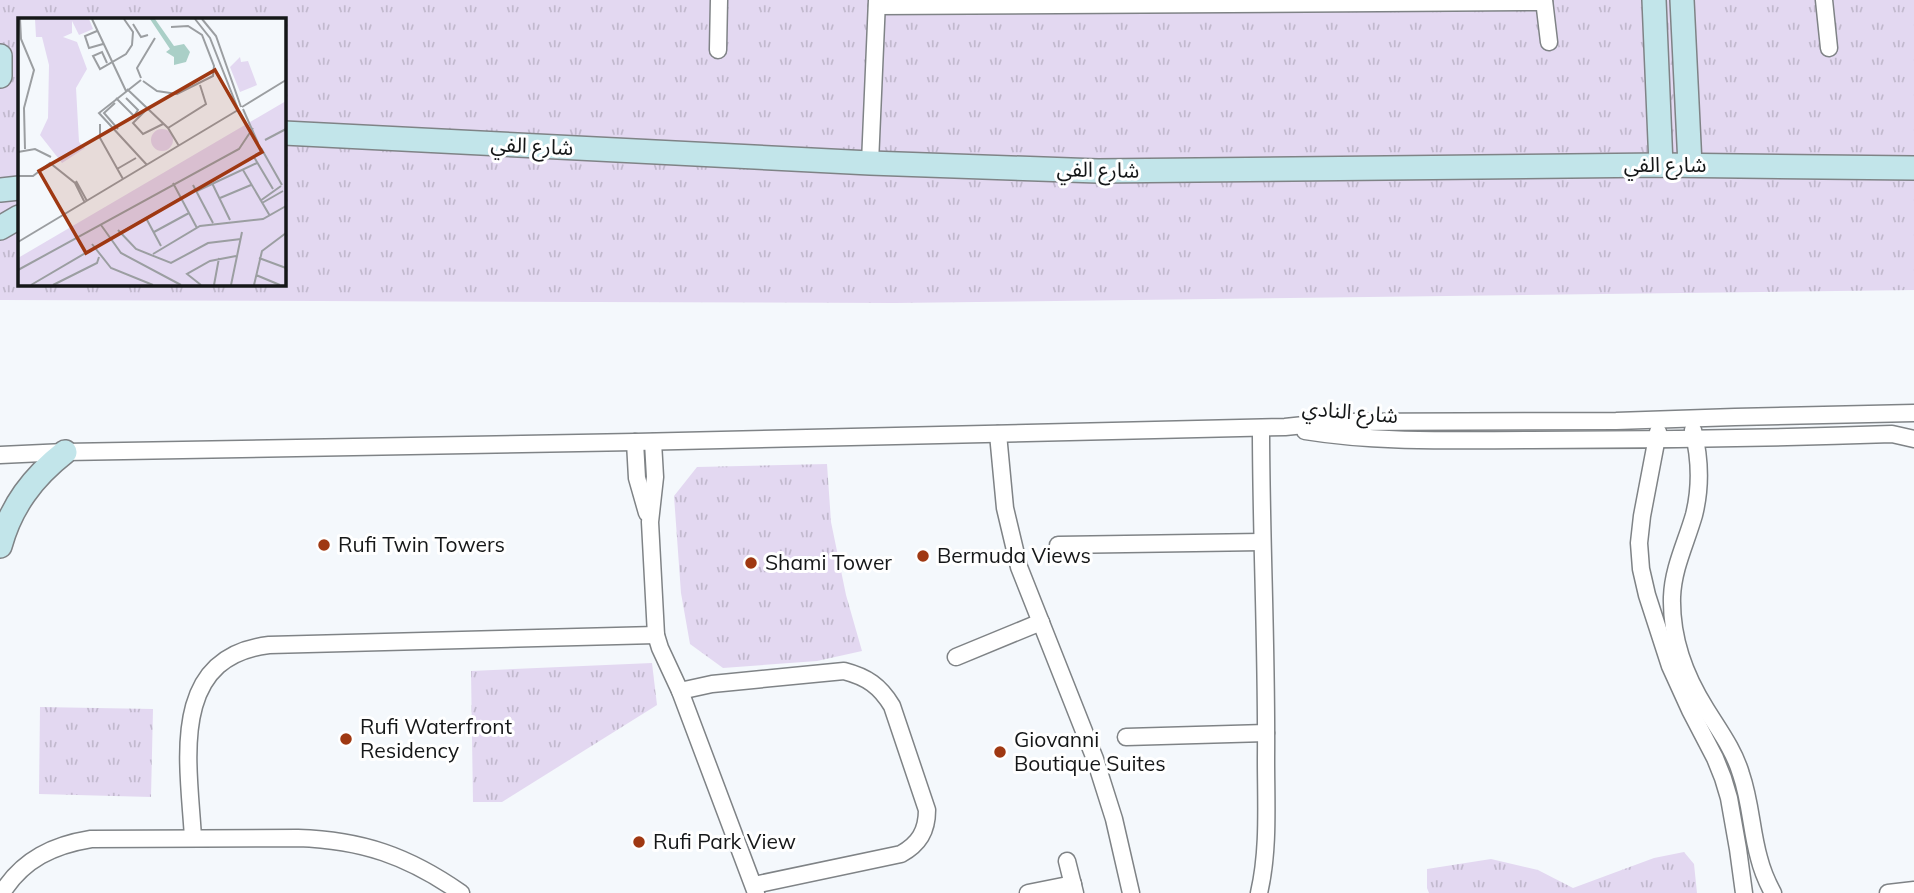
<svg xmlns="http://www.w3.org/2000/svg" width="1914" height="893" font-family="Mulish,'Noto Sans Arabic',sans-serif">
<style>
.grass{fill:url(#grass-tufts);fill-rule:evenodd}
.lines{fill:none;stroke-linecap:round;stroke-linejoin:round}
.street-casing{stroke:#7f8386;stroke-width:19}
.secondary-casing{stroke:#7f8386;stroke-width:26}
.street{stroke:#fff;stroke-width:16}
.secondary{stroke:#c2e5ea;stroke-width:23}
.poi-dot{fill:#9f3812;stroke:#fff;stroke-width:2.5}
.labels{text-anchor:middle;stroke-width:6;stroke-linejoin:round;paint-order:stroke}
.street-label{font-size:21px;fill:#151718;stroke:#fff}
.poi-label{font-size:21px;fill:#151718;stroke:#fff;text-anchor:start}
.inset-road{fill:none;stroke:#9b9ea1;stroke-width:2}
.view{fill:#9f3812;fill-opacity:0.15;stroke:#9f3812;stroke-width:3.5}
.inset-edge{fill:none;stroke:#151718;stroke-width:3.5}
</style>
<defs>
<pattern id="grass-tufts" width="24" height="20" patternUnits="userSpaceOnUse" patternTransform="scale(1.75)"><rect width="24" height="20" fill="#e3d8f1"/><path d="M3 7l-1-3M5 7V3M7 7l1-3M15 17l-1-3M17 17v-4M19 17l1-3" fill="none" stroke="#c2b9ce"/></pattern>
</defs>
<rect width="100%" height="100%" fill="#f4f8fc"/>
<g class="grass">
<path d="M0,0H1914V290L895,303L0,300ZM19,19H284V284H19Z"/>
<path d="M827,464L831,522L846,595L862,651L817,661L723,668L690,644L681,593L674,496L697,467Z"/>
<path d="M652,663L657,705L502,802H473L471,671Z"/>
<path d="M40,707L153,709L151,797L39,794Z"/>
<path d="M1684,852L1694,864L1697,893H1429L1427,888V869L1491,859L1538,870L1573,888L1654,858Z"/>
</g>
<g class="lines">
<g class="street-casing">
<g id="street">
<path d="M1544,0L1549,42"/>
<path d="M1824,0L1829,48"/>
<path d="M877,6L1544,2"/>
<path d="M718,50L719,0"/>
<path d="M870,163L877,0"/>
<path d="M1693,430C1700,458 1701,487 1694,515C1686,543 1673,568 1672,597C1671,637 1685,676 1706,709C1719,730 1734,750 1741,774C1751,803 1751,830 1759,858C1762,870 1767,882 1773,893"/>
<path d="M1305,431C1378,443 1457,440 1532,440C1652,440 1772,438 1892,434L1914,439"/>
<path d="M1658,432L1642,516L1639,543L1641,569L1647,595L1670,666L1690,710L1715,758L1723,778L1729,798L1738,849L1744,893"/>
<path d="M998,434L1005,508L1019,567L1095,759L1114,819L1131,893"/>
<path d="M635,442L637,478L647,513"/>
<path d="M653,442L655,477L650,522L656,635L660,648L680,691L756,893"/>
<path d="M0,455L65,452L635,442L1285,427L1333,422L1616,421L1735,417L1914,413"/>
<path d="M1058,545L1262,542"/>
<path d="M956,657L1041,622"/>
<path d="M680,691L712,684L844,671C867,677 880,686 892,706L927,810C927,831 919,844 901,854L754,885"/>
<path d="M1126,737L1266,733"/>
<path d="M193,838C189,765 167,657 269,645L656,635"/>
<path d="M1067,861L1075,893"/>
<path d="M2,893C23,859 54,845 91,839L298,838C362,840 408,856 461,893"/>
<path d="M1028,893L1073,884"/>
<path d="M1259,893C1269,850 1266,804 1266,760C1267,649 1261,538 1261,428"/>
<path d="M1888,893L1914,890"/>
</g>
</g>
<g class="secondary-casing">
<g id="secondary">
<path d="M1654,0L1661,165"/>
<path d="M1682,0L1690,165"/>
<path d="M0,56V76"/>
<path d="M284,133L870,163L1098,171L1661,165L1914,168"/>
<path d="M0,190L19,188"/>
<path d="M0,228L19,217"/>
<path d="M0,546C11,506 33,477 65,452"/>
</g>
</g>
<use href="#street" class="street"/>
<use href="#secondary" class="secondary"/>
</g>
<g class="poi-dot">
<circle cx="324" cy="545" r="7"/>
<circle cx="923" cy="556" r="7"/>
<circle cx="751" cy="563" r="7"/>
<circle cx="346" cy="739" r="7"/>
<circle cx="1000" cy="752" r="7"/>
<circle cx="639" cy="842" r="7"/>
</g>
<g class="labels">
<g class="street-label">
<text transform="translate(532 146) rotate(3)" y="7">شارع الفي</text>
<text x="1665" y="172">شارع الفي</text>
<text transform="translate(1098 170) rotate(1)" y="7">شارع الفي</text>
<text transform="translate(1350 412) rotate(5)" y="7">شارع النادي</text>
</g>
<g class="poi-label">
<text x="338" y="552">Rufi Twin Towers</text>
<text x="937" y="563">Bermuda Views</text>
<text x="765" y="570">Shami Tower</text>
<text x="360" y="734">Rufi Waterfront<tspan x="360" dy="24">Residency</tspan></text>
<text x="1014" y="747">Giovanni<tspan x="1014" dy="24">Boutique Suites</tspan></text>
<text x="653" y="849">Rufi Park View</text>
</g>
</g>
<g transform="translate(18 18)">
<rect width="268" height="268" fill="#f4f8fc"/>
<path d="M17,1H71L75,11L61,17L54,3V15L45,19L59,24L69,51L58,70L61,124L67,130L44,145L22,117L30,100L31,47L24,19H18ZM268,83V267H0V240ZM133 122a11 11 0 1 1 22 0a11 11 0 1 1-22 0Z" fill="#e3d8f1"/>
<path d="M222,39L223,44L230,43L239,67L222,74L212,49Z" fill="#e3d8f1"/>
<path d="M132,1H137L156,28L166,26L172,34L168,44L156,47V39L148,34L152,31Z" fill="#aacfc7"/>
<path class="inset-road" d="M2,1L3,21L16,52L6,90L7,131M74,1L108,73M177,1L192,20L220,91M184,1L198,18L223,89M115,6L123,19L130,17M79,13L67,18L71,30L85,26M89,45L84,34L75,38L82,51L108,36L114,27L115,14L106,1M123,60L119,50L137,20M123,62L81,95L129,147M125,63L139,73L159,76L195,58L196,48L184,17L170,8L153,9M109,71L150,110L161,128M98,80L116,98L120,92L108,80M97,85L86,95L100,111M224,89L268,62M225,91L240,125M128,92L115,105L125,116L145,106M82,106V120L105,161M150,110L188,86L182,67M247,122L268,111M243,130L264,167M0,134L17,131L33,139M236,139L255,171M99,151L118,140M225,152L252,198M0,158H15L32,145L57,165L67,185M58,163L69,183M155,165L179,210M194,165L212,202M175,167L195,205M179,173L239,145M202,180L233,167M242,183L263,168M244,185L265,173M128,200L143,228M83,207L103,235L163,267M100,212L118,231L153,245L190,225L223,221M136,214L171,195M102,215L163,180M0,224L220,92M74,226L93,250L135,267M135,236L182,208L245,201L268,188M241,240L268,250M0,252L221,131L235,110M238,257L262,267M13,267L76,230M35,267L79,245L81,239M183,267L169,256L192,243L218,238M196,267L201,240M213,267L224,214M236,267L244,233L268,215"/>
<path class="view" d="M197,52L244,134L68,235L21,153Z"/>
<rect width="268" height="268" class="inset-edge"/>
</g>
</svg>
